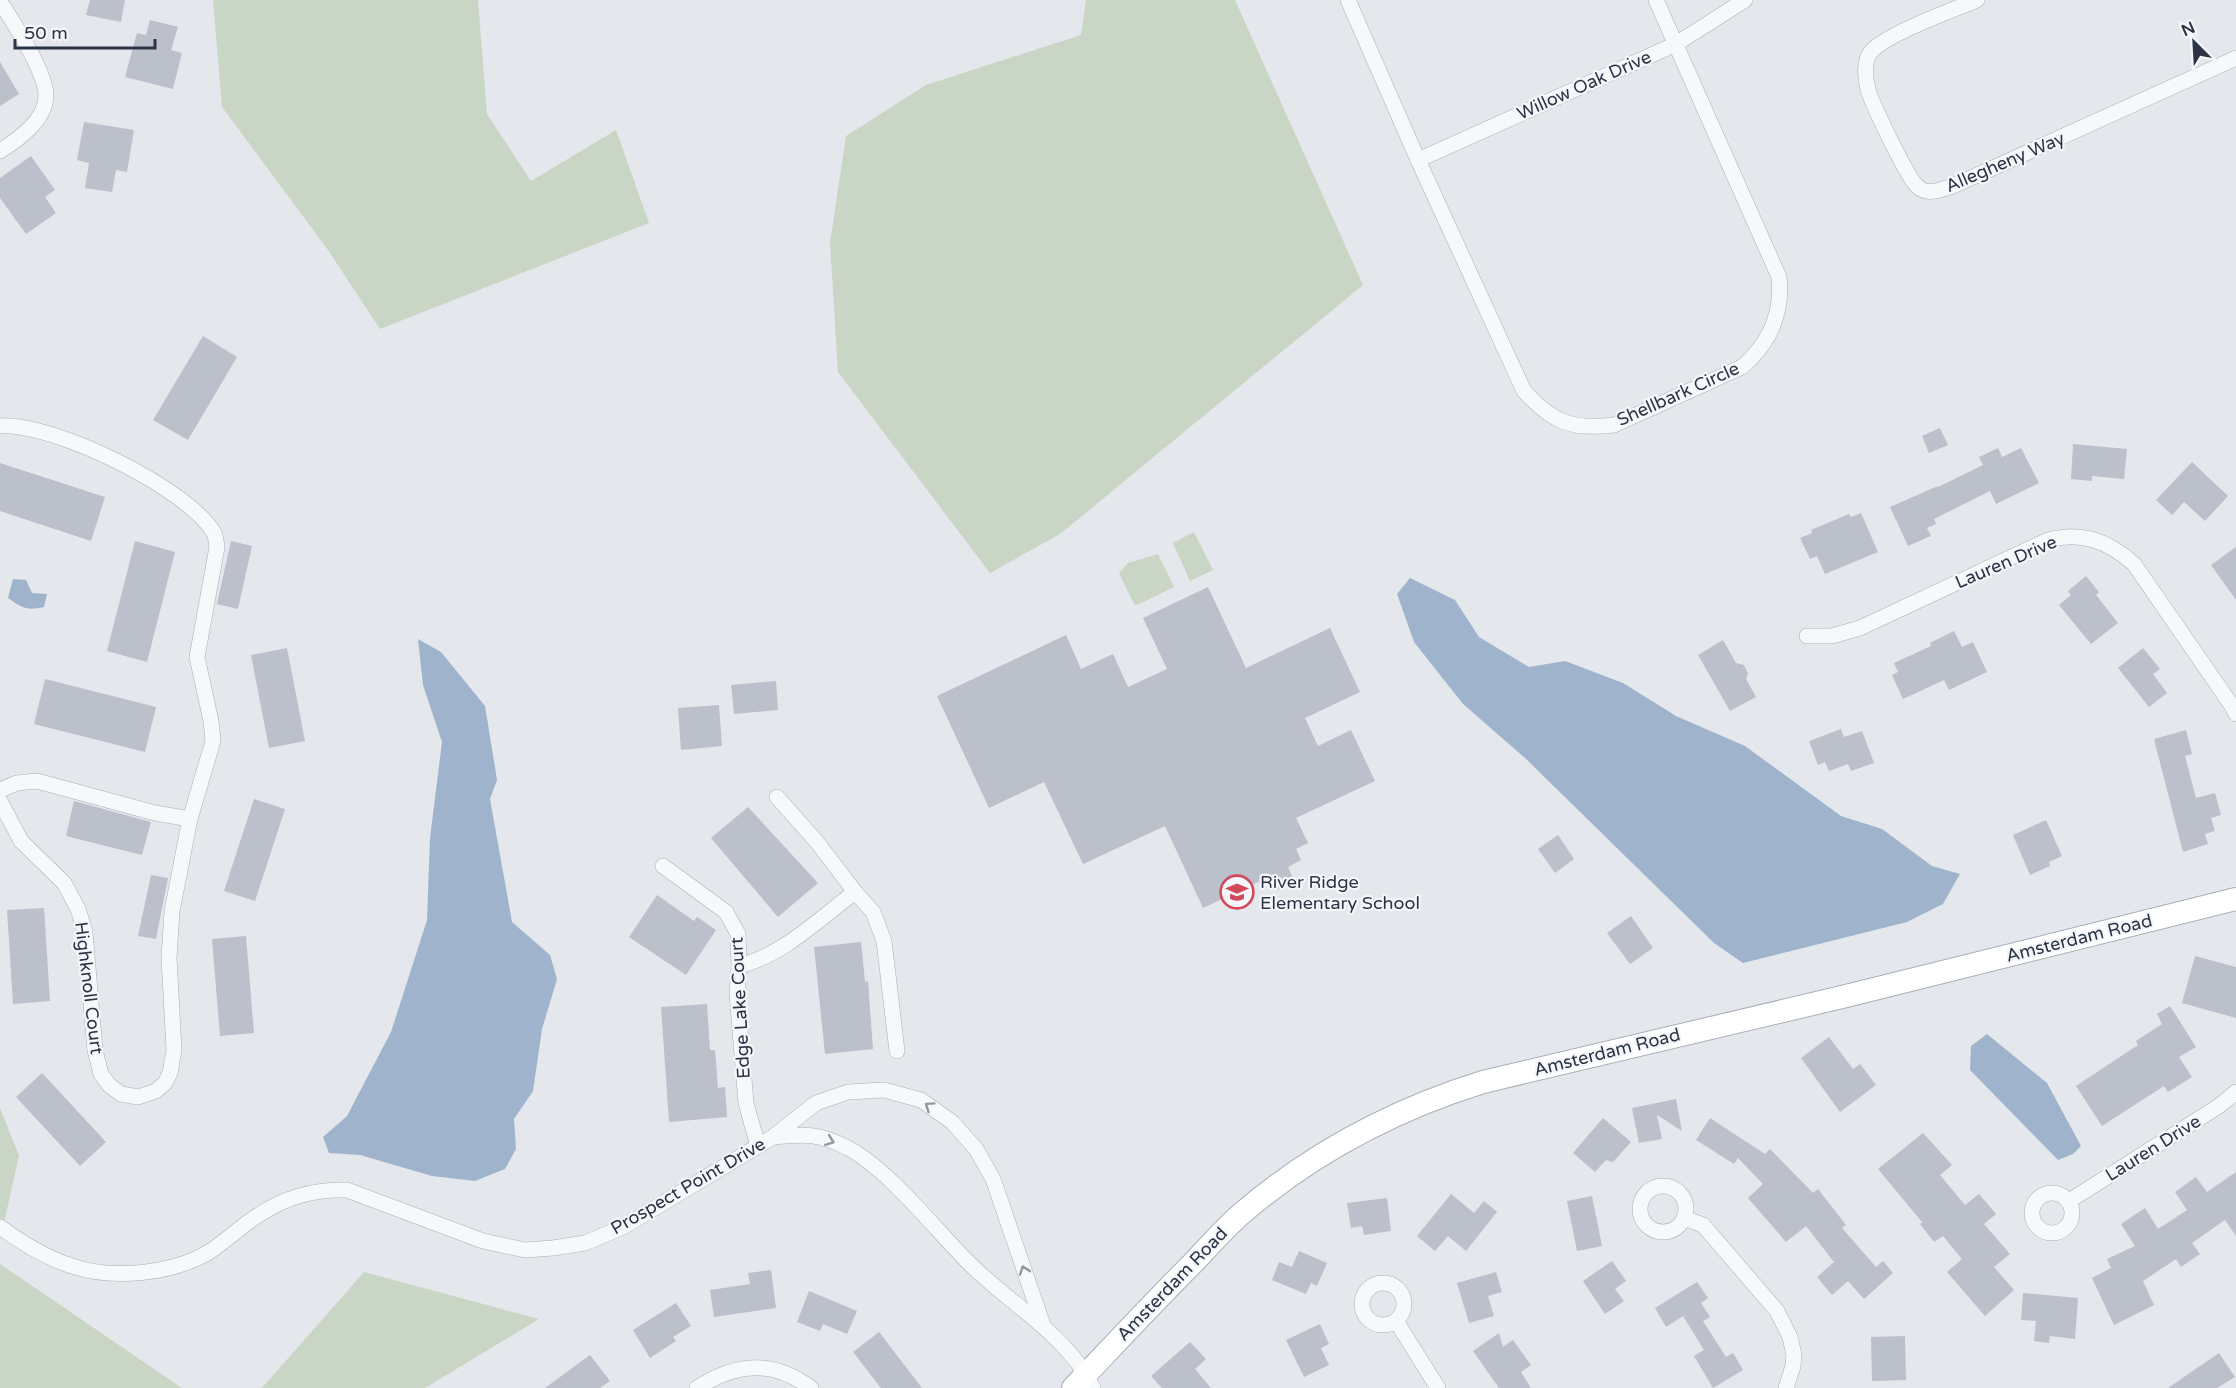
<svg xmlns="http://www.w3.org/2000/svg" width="2236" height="1388" font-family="'Varela Round',sans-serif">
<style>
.green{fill:#c9d6c5}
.water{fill:#9fb4cc}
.building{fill:#bbc0ca}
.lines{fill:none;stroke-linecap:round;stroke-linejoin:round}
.minor-casing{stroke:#a9aeb7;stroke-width:16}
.secondary-casing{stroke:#a9aeb7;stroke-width:24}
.minor{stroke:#f7f8fa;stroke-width:15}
.secondary{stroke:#fff;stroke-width:22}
.oneway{stroke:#9196a0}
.labels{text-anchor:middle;stroke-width:4.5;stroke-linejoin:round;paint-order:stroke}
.street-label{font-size:18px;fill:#2b3445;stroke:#f4f6f9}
.poi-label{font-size:18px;fill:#2b3445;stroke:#f4f6f9;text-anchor:start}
</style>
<rect width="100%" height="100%" fill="#e4e7ec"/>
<g class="green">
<path d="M213,0H478L487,114L531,181L616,130L649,223L380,329L328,250L222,107Z"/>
<path d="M1086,0H1235L1363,285L1060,534L990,573L838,372L830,243L846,136L926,85L1081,35Z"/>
<path d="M1194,532L1213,570L1190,581L1173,543Z"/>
<path d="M1158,554L1174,587L1137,605L1134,604L1119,573L1128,563Z"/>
<path d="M0,1108L19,1156L0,1240Z"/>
<path d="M0,1264L182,1388H0Z"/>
<path d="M364,1272L539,1319L425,1388H262Z"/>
</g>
<g class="water">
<path d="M1410,578L1455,600L1479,637L1529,667L1565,661L1623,683L1676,716L1745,746L1841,816L1882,829L1932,866L1960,874L1943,904L1907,922L1743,963L1714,943L1525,758L1463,704L1414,642L1397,594Z"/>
<path d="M13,579L26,580L32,593L47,594L44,607C27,611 22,608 8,598Z"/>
<path d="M418,639L441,652L485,706L497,780L490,799L512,922L550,955L557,979L542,1029L533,1091L514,1119L516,1149L505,1169L475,1181L432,1176L360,1155L329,1153L323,1137L347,1116L391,1032L427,920L430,838L442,742L423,685Z"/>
<path d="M1987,1034L2047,1083L2081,1146L2073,1154L2058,1160L1970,1070L1971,1046Z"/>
</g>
<g class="building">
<path d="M90,0H125L121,22L86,15Z"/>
<path d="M150,20L178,27L171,50L182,53L173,89L125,77L137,33L146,35Z"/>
<path d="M0,62L19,94L0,106Z"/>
<path d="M84,122L134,130L127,172L116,170L112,192L85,188L89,163L77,160Z"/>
<path d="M31,156L55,190L45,197L56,213L26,234L0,198V178Z"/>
<path d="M203,336L237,357L188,440L153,420Z"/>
<path d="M1940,428L1948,445L1929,453L1922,436Z"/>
<path d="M2073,444L2127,449L2124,479L2092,476V481L2071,479Z"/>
<path d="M1998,448L2002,457L2021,448L2039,483L1996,504L1990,491L1934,519L1936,524L1927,528L1931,536L1908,546L1890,507L1938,486V487L1983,465L1979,457Z"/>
<path d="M2192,462L2228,496L2205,521L2184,502L2172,515L2156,500Z"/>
<path d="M0,463L105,497L91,541L0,511Z"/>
<path d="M1861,513L1878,552L1825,574L1817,556L1810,559L1800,538L1812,533L1811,530L1849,514L1851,517Z"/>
<path d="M135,541L175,552L147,662L107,651Z"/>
<path d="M231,541L252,546L238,609L217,604Z"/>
<path d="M2236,547V600L2211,565Z"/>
<path d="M2086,576L2099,592L2096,595L2118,623L2091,644L2059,605L2071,595L2068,591Z"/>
<path d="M1208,587L1246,668L1330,628L1360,692L1305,718L1318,746L1351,730L1375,781L1296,818L1308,843L1296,849L1301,860L1288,867L1295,883L1278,890L1271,876L1203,908L1165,826L1083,864L1044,782L989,808L937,696L1066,635L1081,669L1113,654L1128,687L1167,669L1143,618Z"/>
<path d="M1954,631L1962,647L1973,642L1987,672L1949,690L1944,680L1903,699L1892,675L1898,672L1894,663L1931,646L1930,643Z"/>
<path d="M1723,640L1736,663L1744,665L1748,674L1746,679L1756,697L1730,711L1698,655Z"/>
<path d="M287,648L305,741L269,748L251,655Z"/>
<path d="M2143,648L2160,669L2153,674L2167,693L2149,707L2118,668Z"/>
<path d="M45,679L156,707L145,752L34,724Z"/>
<path d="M776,681L778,710L734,714L731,685Z"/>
<path d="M719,705L722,746L681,750L678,708Z"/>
<path d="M1841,729L1844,737L1862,731L1874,763L1851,771L1848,764L1829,771L1825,762L1818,765L1809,741Z"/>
<path d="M2186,730L2192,754L2185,756L2196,798L2215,793L2221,815L2211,818L2215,831L2205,834L2208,844L2183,852L2154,739Z"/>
<path d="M254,799L285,809L255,901L224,891Z"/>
<path d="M74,801L151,822L142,855L66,836Z"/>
<path d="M748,807L818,883L778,917L711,838Z"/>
<path d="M2046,820L2062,856L2049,862L2050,866L2030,875L2013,835Z"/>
<path d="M1558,835L1574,859L1555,873L1538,849Z"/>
<path d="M151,875L168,878L156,939L138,936Z"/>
<path d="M657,895L694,921L697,917L716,930L686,975L629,937Z"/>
<path d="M44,908L50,1001L13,1004L7,910Z"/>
<path d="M1631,916L1653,948L1630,964L1607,933Z"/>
<path d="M246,936L254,1033L220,1036L212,939Z"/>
<path d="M861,942L865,982L868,981L873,1049L825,1054L814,947Z"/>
<path d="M2195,956L2236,967V1018L2182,1003Z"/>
<path d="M707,1004L710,1050H715L718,1088L725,1087L727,1117L669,1122L661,1007Z"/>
<path d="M2170,1006L2196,1047L2179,1057L2192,1077L2168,1092L2164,1086L2102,1126L2076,1086L2138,1045L2136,1041L2162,1024L2157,1014Z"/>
<path d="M1829,1037L1853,1069L1860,1064L1876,1085L1840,1112L1801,1058Z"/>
<path d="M42,1073L106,1142L80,1166L16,1097Z"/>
<path d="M1676,1099L1682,1131L1657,1115L1662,1139L1639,1143L1632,1108Z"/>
<path d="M1603,1118L1631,1142L1613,1162L1606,1160L1595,1172L1573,1153Z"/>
<path d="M1710,1118L1765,1154L1770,1149L1813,1193L1818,1189L1846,1225L1842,1228L1876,1267L1883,1261L1893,1273L1864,1299L1848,1281L1832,1295L1817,1277L1834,1262L1806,1226L1786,1242L1748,1198L1763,1184L1738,1158L1734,1164L1696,1140Z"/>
<path d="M1923,1133L1952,1165L1940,1175L1965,1205L1979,1194L1996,1214L1984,1224L2010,1254L1994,1267L2014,1290L1985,1316L1947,1272L1962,1259L1943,1236L1934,1242L1920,1224L1922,1222L1878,1169Z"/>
<path d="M2236,1172V1236L2225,1220L2192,1243L2200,1254L2181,1267L2176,1259L2143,1281L2154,1305L2114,1325L2092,1278L2111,1268L2107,1259L2135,1246L2121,1224L2145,1208L2158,1229L2187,1210L2175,1192L2196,1177L2207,1192Z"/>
<path d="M1451,1194L1474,1213L1484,1201L1497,1212L1466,1251L1448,1236L1435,1251L1417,1236Z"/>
<path d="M1592,1196L1602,1246L1577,1251L1567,1201Z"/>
<path d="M1387,1198L1391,1231L1364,1235L1362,1226L1351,1228L1347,1203Z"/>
<path d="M1299,1251L1327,1263L1317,1286L1311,1283L1306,1294L1272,1280L1279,1262L1292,1267Z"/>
<path d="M1612,1261L1626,1281L1615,1289L1624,1301L1605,1314L1583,1281Z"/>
<path d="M771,1270L776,1308L714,1317L710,1290L750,1284L748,1273Z"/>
<path d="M1496,1272L1502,1292L1488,1296L1494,1316L1469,1323L1457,1283Z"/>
<path d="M1697,1282L1708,1298L1701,1303L1710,1317L1703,1321L1726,1357L1733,1353L1743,1370L1713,1388L1694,1356L1704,1350L1683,1316L1666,1327L1655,1308Z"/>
<path d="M809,1291L857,1311L847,1334L823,1324L820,1331L797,1322Z"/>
<path d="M2023,1293L2078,1298L2075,1339L2050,1336L2049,1343L2034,1341L2036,1321L2021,1320Z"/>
<path d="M676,1303L691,1326L673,1337L676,1341L650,1358L633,1330Z"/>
<path d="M1320,1324L1329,1344L1321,1348L1329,1365L1304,1377L1286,1340Z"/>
<path d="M879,1332L922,1388H881L853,1352Z"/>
<path d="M1499,1333L1503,1347L1513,1340L1531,1365L1521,1372L1531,1388H1499L1473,1351Z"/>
<path d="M1905,1336L1906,1380L1872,1381L1871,1337Z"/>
<path d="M1190,1342L1206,1359L1195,1369L1211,1388H1162L1151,1376Z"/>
<path d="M2219,1353L2235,1377L2217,1388H2168Z"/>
<path d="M590,1355L610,1381L600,1388H545Z"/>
</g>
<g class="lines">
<g class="minor-casing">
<g id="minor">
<path d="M1348,0L1418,160L1524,391C1553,423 1572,430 1614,425L1742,367C1770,343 1783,314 1779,277L1656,0"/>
<path d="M1977,0C1953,10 1883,35 1870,53C1864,62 1865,79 1868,89C1871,102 1909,181 1918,187C1928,196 1942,189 1953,186L2236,58"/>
<path d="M0,151C19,139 46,120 46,95C45,71 16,27 3,6"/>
<path d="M1418,160L1676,44L1745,0"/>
<path d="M0,426C52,422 188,488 214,533C216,537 216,542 217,547L197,657L211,721L213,741L190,819L172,911L169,958L174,1050L170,1073L165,1083L156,1091L138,1097L121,1094L109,1085L101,1074L95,1050L85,932L78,909L64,883L21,841L0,801"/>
<path d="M1807,636H1832L1860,628L2048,540C2082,531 2108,541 2134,564L2232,706L2236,714"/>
<path d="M0,790L17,783L37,781L155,813L190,819"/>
<path d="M777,797L817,842L855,892L873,912L884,941L897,1051"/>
<path d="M663,866L726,912L738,934L739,966L737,993L746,1103L758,1146"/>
<path d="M739,966C783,955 819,919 855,892"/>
<path d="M773,1137C805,1134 819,1133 848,1148C890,1171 934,1228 968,1262C1008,1303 1069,1336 1093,1388"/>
<circle cx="1663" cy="1209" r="23"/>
<circle cx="2052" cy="1213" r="20"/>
<path d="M2069,1201L2219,1106L2236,1092"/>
<path d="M1684,1218L1703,1225L1777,1311L1790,1337L1794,1355L1793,1366L1786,1388"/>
<path d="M0,1227C22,1243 46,1258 72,1266C113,1280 172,1274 209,1252C226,1241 240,1227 257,1216C285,1197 313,1189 347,1190L483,1241L525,1250L553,1248L585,1243L623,1227L773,1137L816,1103L848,1092L884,1090L921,1100L952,1122L976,1149L993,1179L1043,1325"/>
<circle cx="1383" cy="1304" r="21"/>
<path d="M1396,1321L1438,1388"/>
<path d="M697,1388C736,1363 772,1359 811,1388"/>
</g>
</g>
<g class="secondary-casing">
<path id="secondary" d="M1073,1388C1113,1346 1152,1304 1193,1263C1208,1247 1224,1229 1241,1214C1312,1153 1393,1110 1483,1082L1842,997L2236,899"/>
</g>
<use href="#minor" class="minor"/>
<use href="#secondary" class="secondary"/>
</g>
<defs><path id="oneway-chevron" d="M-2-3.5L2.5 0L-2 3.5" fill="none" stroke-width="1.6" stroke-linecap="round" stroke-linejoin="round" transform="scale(1.5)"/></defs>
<g class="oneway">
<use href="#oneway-chevron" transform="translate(929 1106) rotate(-145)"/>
<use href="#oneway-chevron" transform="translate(830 1141) rotate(21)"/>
<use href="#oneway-chevron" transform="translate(1024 1270) rotate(-109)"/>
</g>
<defs>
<g id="school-ring" transform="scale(1.725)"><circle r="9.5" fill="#f4f6f9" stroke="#d1495b" stroke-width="1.5"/><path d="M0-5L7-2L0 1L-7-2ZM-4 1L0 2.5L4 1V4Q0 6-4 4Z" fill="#d1495b"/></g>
</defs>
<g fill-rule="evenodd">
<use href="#school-ring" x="1237" y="892"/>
</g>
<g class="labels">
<g class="street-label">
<text transform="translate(1584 85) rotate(-24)" y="6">Willow Oak Drive</text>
<text transform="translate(2005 162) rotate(-23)" y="6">Allegheny Way</text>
<text transform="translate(1678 394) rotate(-24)" y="6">Shellbark Circle</text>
<text transform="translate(2006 562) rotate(-23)" y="6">Lauren Drive</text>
<text transform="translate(2079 938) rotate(-14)" y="6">Amsterdam Road</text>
<text transform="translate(89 988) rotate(83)" y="6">Highknoll Court</text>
<text transform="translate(740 1008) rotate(-93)" y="6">Edge Lake Court</text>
<text transform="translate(1607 1052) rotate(-14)" y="6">Amsterdam Road</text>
<text transform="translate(2153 1148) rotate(-32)" y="6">Lauren Drive</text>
<text transform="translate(688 1186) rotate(-30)" y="6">Prospect Point Drive</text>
<text transform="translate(1172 1284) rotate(-46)" y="6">Amsterdam Road</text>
</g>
<g class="poi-label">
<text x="1260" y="888">River Ridge<tspan x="1260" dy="21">Elementary School</tspan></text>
</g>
</g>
<g transform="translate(2194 42) rotate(336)" stroke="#f4f6f9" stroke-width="4.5" paint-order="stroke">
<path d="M0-4.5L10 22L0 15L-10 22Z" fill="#2b3445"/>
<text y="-9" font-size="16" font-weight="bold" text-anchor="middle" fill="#2b3445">N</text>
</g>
<path d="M15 39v9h140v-9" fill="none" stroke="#2b3445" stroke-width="3"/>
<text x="24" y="39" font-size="18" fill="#2b3445" stroke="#f4f6f9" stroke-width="4.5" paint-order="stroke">50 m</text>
</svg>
